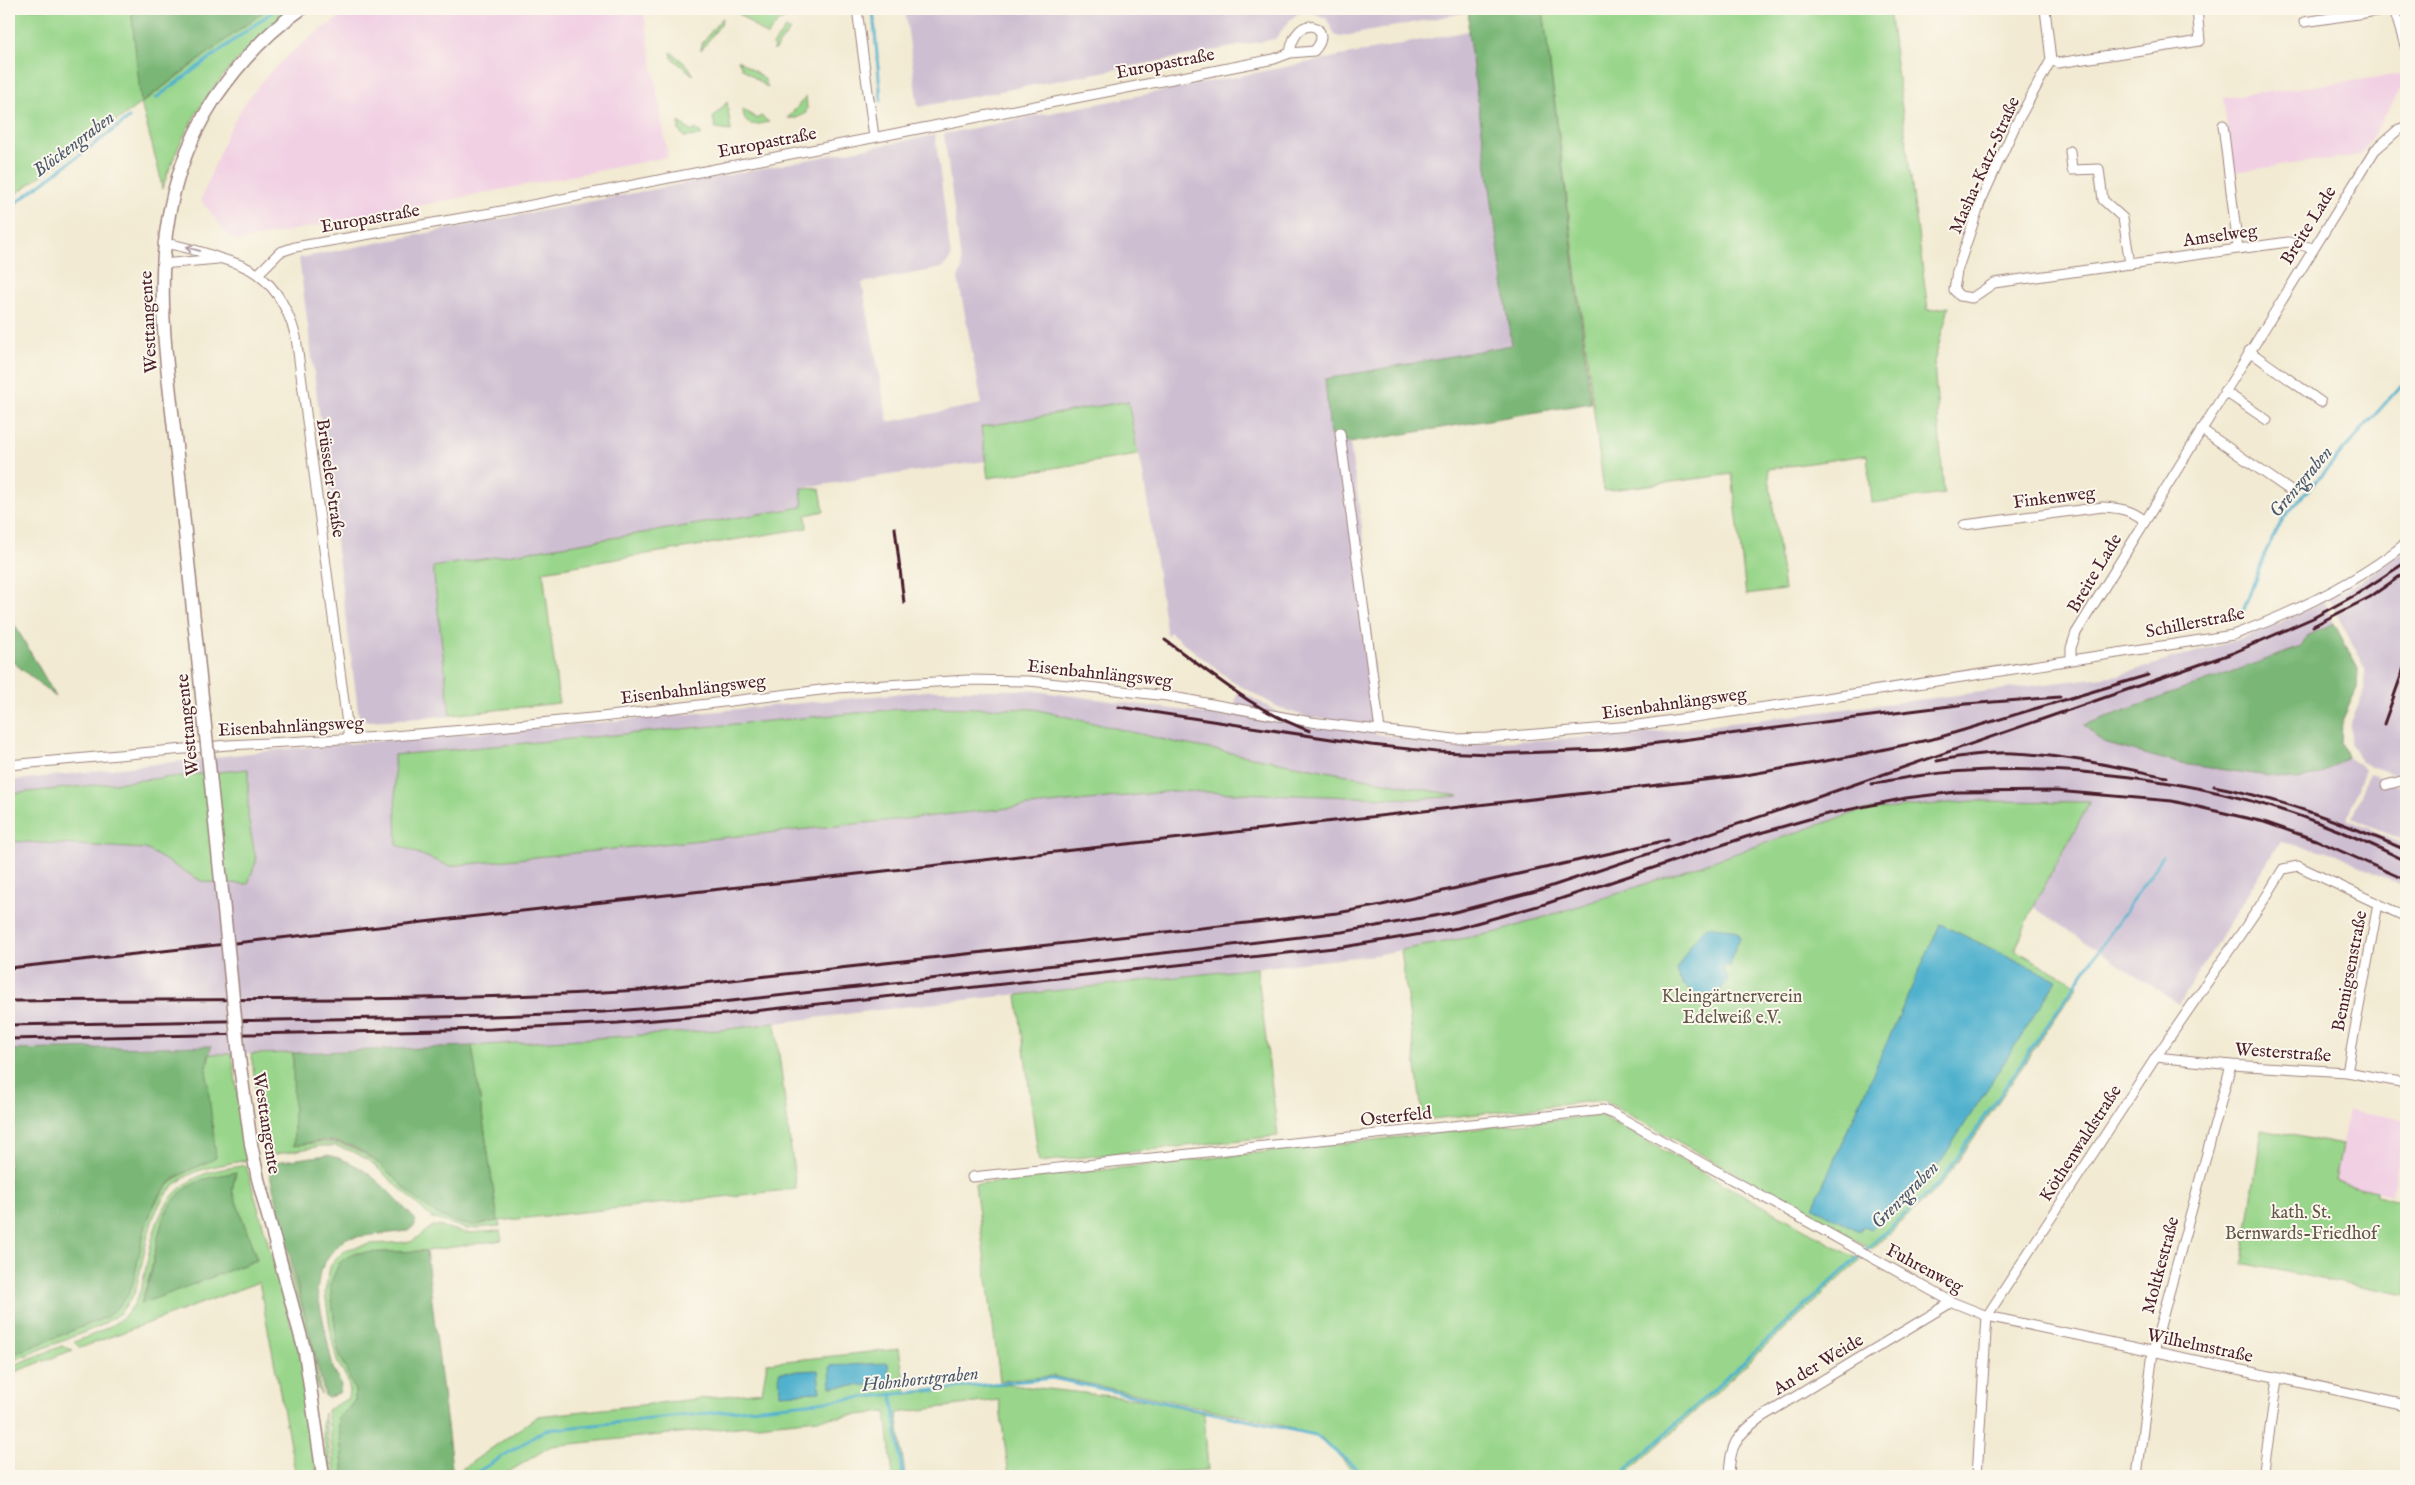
<svg xmlns="http://www.w3.org/2000/svg" width="2415" height="1485" font-family="'IM FELL English',serif">
<style>
.built{fill:#f1d0e3}
.industrial{fill:#cebed1}
.green{fill:#99d68b;stroke:#727a5b;fill-rule:evenodd}
.forest{fill:#7ab777;stroke:#626b51}
.water{fill:#4fb1ce;stroke:#4c687c}
.lines{fill:none;stroke-linecap:round;stroke-linejoin:round}
.stream{stroke:#4fb1ce;stroke-width:3}
.street-casing{stroke:#9e847e;stroke-width:11}
.secondary-casing{stroke:#9e847e;stroke-width:15}
.street{stroke:#fff;stroke-width:9}
.secondary{stroke:#fff;stroke-width:12}
.rail{stroke:#4a1f2b;stroke-width:3}
.secondary-bridge-casing{stroke:#9e847e;stroke-width:15;stroke-linecap:butt}
.secondary-bridge{stroke:#fff;stroke-width:12}
.oneway{stroke:#ae9aa0}
.labels{text-anchor:middle;stroke-width:4;stroke-linejoin:round;paint-order:stroke}
.street-label{font-size:18px;fill:#4a1f2b;stroke:#fbf7ec}
.park-label{font-size:18px;fill:#625648;stroke:#fbf7ec}
.water-label{font-size:19px;font-style:italic;fill:#4c596c;stroke:#fbf7ec}
</style>
<rect width="100%" height="100%" fill="#fbf7ec"/>
<filter id="ink" filterUnits="userSpaceOnUse"><feTurbulence type="fractalNoise" baseFrequency=".02" numOctaves="2"/><feDisplacementMap in="SourceGraphic" scale="10" xChannelSelector="R" yChannelSelector="G"/><feConvolveMatrix kernelMatrix="1 2 1 2 8 2 1 2 1" color-interpolation-filters="sRGB"/></filter>
<filter id="wash" filterUnits="userSpaceOnUse"><feTurbulence type="fractalNoise" baseFrequency=".0096" numOctaves="4" result="noise"/><feDisplacementMap in="SourceGraphic" scale="20" xChannelSelector="R" yChannelSelector="G"/><feGaussianBlur stdDeviation="1.12" result="paint"/><feColorMatrix in="noise" values="0 0 0 0 0 0 0 0 0 0 0 0 0 0 0 0 0 1.4 0 .05"/><feComposite in="paint" operator="in"/></filter>
<g filter="url(#wash)">
<rect width="100%" height="100%" fill="#f2ead2"/>
<g class="built">
<path d="M354,9H643L668,157L238,241L228,236L201,200L227,134L244,104L266,77L291,53L319,31Z"/>
<path d="M2403,74L2405,83L2361,155L2233,172L2223,98Z"/>
<path d="M2349,1110L2406,1120L2392,1195L2334,1181Z"/>
</g>
<g class="industrial">
<path d="M905,9H1469V12L1340,37L1335,35L1326,18L1308,12L1297,14L1287,23L1275,39L918,107Z"/>
<path d="M1468,31L1512,345L1325,379L1330,435L1350,443L1364,542L1375,684V726L1307,717L1280,708L1233,682L1170,632L1167,636L1143,473L1128,402L981,427L986,461L801,488L804,507L433,567L451,716L369,721L359,718L299,258L935,135L951,258L942,268L862,283L888,422L982,404L958,278L962,269L944,134Z"/>
<path d="M2406,550V779L2361,762L2350,743L2351,722L2365,690V667L2328,598L2358,583Z"/>
<path d="M2324,601L2334,623L2308,635L2301,647L2084,725L2103,743L2182,764L2298,780L2326,771L2347,757L2365,769L2347,819L2406,845V888L2334,853L2280,842L2179,1004L2033,907L2089,802L1972,801L1860,811L1619,893L1498,932L1375,955L910,1006L721,1030L472,1046L260,1054H210L211,1046L9,1050V781L284,749L584,724L937,690H1028L1232,717L1238,690L1280,713L1383,735L1460,744L1634,735L2119,675L2240,639L2277,624Z"/>
<path d="M2369,773L2406,788V841L2352,818Z"/>
</g>
<g class="green">
<path d="M9,9H131L142,103L267,9H294C227,62 190,107 162,189L160,175L141,103L9,199Z"/>
<path d="M733,9L756,13L757,9H767L766,16H774L775,14L789,12V16L778,22L767,36Z"/>
<path d="M1543,9H1889L1928,310L1949,307L1934,362L1944,494L1872,503L1867,455L1768,469L1784,590L1746,595L1732,474L1604,491Z"/>
<path d="M722,18L721,24L701,50L702,43Z"/>
<path d="M785,28L790,30L774,51L773,45Z"/>
<path d="M671,52L689,67L693,75L672,58Z"/>
<path d="M738,60L764,78L768,88L742,68Z"/>
<path d="M806,96L807,109L805,114L796,118H788Z"/>
<path d="M727,102L731,131L716,129L713,118Z"/>
<path d="M743,109L757,119L761,116L769,122C754,125 744,129 743,109Z"/>
<path d="M679,122L692,132L695,129L701,133V136L684,137L679,130Z"/>
<path d="M1128,401L1138,455L988,478L981,427Z"/>
<path d="M801,488L820,489L824,511L806,515L807,528L543,571L559,703L450,715L433,567L803,507Z"/>
<path d="M922,707L1034,709L1178,743L1459,796L1417,799L1175,791L449,866L397,845L394,755Z"/>
<path d="M248,769V817L256,861L248,884L203,882L146,849L9,841V794Z"/>
<path d="M1972,801L2090,802L2033,907L2015,950L2078,985L1943,1183L1872,1249L1603,1100L1423,1120L1401,950L1498,932L1619,893L1860,811Z"/>
<path d="M1257,968L1278,1136L1039,1162L1017,995Z"/>
<path d="M775,1023L796,1189L499,1221L500,1226L467,1229L432,1218L370,1161L354,1152L336,1146H321L266,1156L265,1154L251,1054L293,1053L294,1146C330,1139 349,1141 379,1164L498,1221L472,1046L721,1030Z"/>
<path d="M210,1054H232L247,1160C228,1164 208,1166 191,1174C145,1196 148,1252 134,1294L120,1313L100,1326L9,1362V1356L106,1317C114,1310 122,1304 127,1295C134,1284 136,1270 138,1258C148,1213 157,1180 205,1164L209,1107L206,1068Z"/>
<path d="M1600,1115L1860,1260L1631,1470L1629,1476H1354V1472L1322,1438L1270,1422L1052,1376L1000,1381L975,1184Z"/>
<path d="M2262,1129L2342,1145L2335,1181L2376,1191V1195L2406,1203V1296L2242,1263Z"/>
<path d="M246,1165L302,1363L318,1476H296L259,1282L80,1348L74,1342C91,1335 110,1329 124,1316C137,1305 142,1288 145,1272C154,1230 158,1195 202,1175C215,1169 232,1168 246,1165ZM236,1173L232,1190L257,1260L141,1303L150,1274L163,1218L169,1207Z"/>
<path d="M267,1183L309,1331L321,1394L317,1386C304,1317 282,1251 265,1184Z"/>
<path d="M433,1226H439L466,1233L500,1231L502,1240L426,1251L353,1253L330,1285L338,1350L355,1391V1400L348,1409L338,1418L344,1476H336L327,1410L347,1399L350,1391L347,1379L337,1361L332,1341L325,1292L330,1267L336,1258L348,1249L370,1244L411,1242Z"/>
<path d="M62,1346L73,1350L9,1374V1367Z"/>
<path d="M899,1349L906,1394L1002,1384L1156,1401L1204,1413L1208,1470L1096,1476H1009L999,1400L897,1413L905,1476H893L886,1412L551,1446L502,1476H452L538,1416L762,1392L767,1363Z"/>
<path d="M324,1413L333,1476H329L322,1427Z"/>
</g>
<g class="forest">
<path d="M131,9H267L141,103Z"/>
<path d="M1469,9H1543L1591,403L1350,443L1330,435L1325,379L1512,345L1468,31Z"/>
<path d="M9,615L56,697L9,659Z"/>
<path d="M2334,623L2358,669L2357,688L2342,721L2341,742L2347,757L2326,771L2298,780L2182,764L2103,743L2084,725L2301,647L2308,635Z"/>
<path d="M211,1046L206,1068L216,1158C201,1166 185,1170 172,1181C148,1203 143,1235 137,1265C135,1275 133,1286 128,1295C122,1304 114,1310 107,1317L9,1356V1050Z"/>
<path d="M472,1046L498,1221C489,1222 477,1226 468,1225C406,1216 388,1145 329,1141C317,1140 305,1144 294,1146L293,1053Z"/>
<path d="M327,1155C367,1163 387,1191 415,1219V1225L408,1231L346,1238L330,1254L320,1271L317,1291L333,1368L341,1385L339,1393L328,1398L325,1396L267,1163Z"/>
<path d="M236,1172L232,1190L257,1260L141,1304C144,1294 148,1284 151,1274C158,1239 159,1202 195,1183C207,1177 222,1175 236,1172Z"/>
<path d="M426,1251L453,1476H344L338,1418L348,1409L355,1400V1391L338,1350L330,1285L339,1263L353,1253Z"/>
</g>
<g class="water">
<path d="M1940,924L2057,980L1932,1175L1870,1229L1864,1226L1859,1231L1813,1207Z"/>
<path d="M1707,926L1731,929L1739,934L1740,938L1732,956L1730,967L1724,965V972L1728,978L1724,987L1715,997C1699,999 1680,988 1676,970L1691,944Z"/>
<path d="M888,1363L890,1384L831,1387L830,1366Z"/>
<path d="M818,1370L820,1392L780,1394L779,1372Z"/>
</g>
<g class="lines">
<g class="stream">
<path d="M873,9L881,101"/>
<path d="M156,98L276,9"/>
<path d="M9,208L129,118"/>
<path d="M2241,617L2266,551L2284,517L2406,380"/>
<path d="M892,1394L903,1476"/>
<path d="M471,1476L545,1430L1052,1378L1315,1435L1366,1476"/>
<path d="M1625,1476L1627,1469L1941,1181L2163,856"/>
</g>
</g>
</g>
<g filter="url(#ink)">
<g class="lines">
<g class="street-casing">
<g id="street">
<path d="M857,9L874,137"/>
<path d="M2045,9L2051,60L2016,124L1980,203L1957,271L1954,290L1960,296L1972,298L1994,283L2288,242L2313,248"/>
<path d="M2394,9L2406,49"/>
<path d="M2304,22L2391,9"/>
<path d="M2051,60L2058,63L2200,41L2197,9"/>
<path d="M2223,125L2238,248"/>
<path d="M2070,151L2072,170L2099,169L2103,200L2123,218L2130,264"/>
<path d="M163,243C183,246 200,251 219,258C228,261 237,263 245,267C273,280 288,308 296,337L349,739"/>
<path d="M162,264L218,259"/>
<path d="M258,274L280,252L295,247L491,213L1274,59L1290,53L1314,51C1337,27 1296,9 1290,53"/>
<path d="M2249,351L2321,402"/>
<path d="M2224,391L2267,420"/>
<path d="M2201,429L2291,491"/>
<path d="M1340,433L1380,730"/>
<path d="M1964,525L2103,507C2120,508 2131,510 2144,520"/>
<path d="M2071,660V648L2076,633L2375,150L2399,129L2406,127"/>
<path d="M9,765L228,745L381,737L476,729L602,717L837,688L968,680L1029,681L1097,688L1167,696L1311,722L1454,739L1488,738L1631,726L1801,702L2233,635C2293,613 2356,583 2406,543"/>
<path d="M2386,785L2401,781L2406,783"/>
<path d="M2156,1057L2231,1065L2347,1072L2406,1083"/>
<path d="M2347,1072L2378,904"/>
<path d="M972,1177L1603,1110L1614,1114L1952,1302L1987,1316L2406,1405"/>
<path d="M1729,1476C1730,1445 1735,1437 1760,1418L1952,1302"/>
<path d="M1977,1476L1987,1316L2156,1057L2266,897L2283,869L2298,866L2406,917"/>
<path d="M2137,1476L2153,1352L2231,1065"/>
<path d="M2260,1476L2264,1470L2277,1379"/>
</g>
</g>
<g class="secondary-casing">
<g id="secondary">
<path d="M204,716C195,629 186,542 177,455C163,329 141,211 215,98C239,63 266,33 301,9"/>
<path d="M240,1066L251,1144L258,1179L305,1352L323,1476"/>
</g>
</g>
<use href="#street" class="street"/>
<use href="#secondary" class="secondary"/>
<g class="rail">
<path d="M895,528L904,603"/>
<path d="M2313,626L2370,597L2406,572"/>
<path d="M1165,640C1212,674 1254,711 1310,731"/>
<path d="M1119,707L1371,745L1437,752L1492,754L1603,750L1966,704L2060,697"/>
<path d="M2384,724L2406,662"/>
<path d="M1937,761C1962,756 1988,752 2013,753C2064,755 2117,767 2167,777"/>
<path d="M1872,784C2010,754 2187,773 2319,823C2349,834 2378,847 2406,861"/>
<path d="M2214,786C2281,799 2344,823 2406,850"/>
<path d="M9,968L1740,776L1848,757L1937,738L2148,675"/>
<path d="M9,1001C219,998 430,1003 641,990L1337,913L1382,905L1668,840"/>
<path d="M9,1025L492,1016L604,1012L722,1002L1199,949L1342,932L1451,913L1540,890L1795,805L2233,653L2313,618L2357,594L2406,562"/>
<path d="M9,1039L491,1029L618,1023L727,1014L1343,947L1458,928L1545,904L1746,837L1823,815L1906,798L1956,792L2056,791L2172,801L2264,822L2316,840L2406,880"/>
</g>
<g class="secondary-bridge-casing">
<path id="secondary-bridge" d="M204,716L240,1066"/>
</g>
<use href="#secondary-bridge" class="secondary-bridge"/>
</g>
<defs><path id="oneway-shaft" d="M-6 0H5M1.5-3L5.5 0L1.5 3" fill="none" stroke-width="1.6" stroke-linecap="round" stroke-linejoin="round" transform="scale(1.25)"/></defs>
<use class="oneway" href="#oneway-shaft" transform="translate(193 249) rotate(-165)"/>
</g>
<g class="labels">
<g class="street-label">
<text transform="translate(1165 63) rotate(-11)" y="6">Europastraße</text>
<text transform="translate(767 142) rotate(-11)" y="6">Europastraße</text>
<text transform="translate(1984 165) rotate(-66)" y="6">Masha-Katz-Straße</text>
<text transform="translate(370 218) rotate(-10)" y="6">Europastraße</text>
<text transform="translate(2308 225) rotate(-58)" y="6">Breite Lade</text>
<text transform="translate(2220 235) rotate(-8)" y="6">Amselweg</text>
<text transform="translate(148 322) rotate(-93)" y="6">Westtangente</text>
<text transform="translate(331 478) rotate(82)" y="6">Brüsseler Straße</text>
<text transform="translate(2054 497) rotate(-7)" y="6">Finkenweg</text>
<text transform="translate(2094 573) rotate(-59)" y="6">Breite Lade</text>
<text transform="translate(2195 622) rotate(-11)" y="6">Schillerstraße</text>
<text transform="translate(1100 673) rotate(6)" y="6">Eisenbahnlängsweg</text>
<text transform="translate(693 689) rotate(-7)" y="6">Eisenbahnlängsweg</text>
<text transform="translate(1674 703) rotate(-8)" y="6">Eisenbahnlängsweg</text>
<text transform="translate(187 725) rotate(-96)" y="6">Westtangente</text>
<text transform="translate(291 726) rotate(-3)" y="6">Eisenbahnlängsweg</text>
<text transform="translate(2349 971) rotate(-79)" y="6">Bennigsenstraße</text>
<text transform="translate(2283 1052) rotate(4)" y="6">Westerstraße</text>
<text transform="translate(1396 1116) rotate(-6)" y="6">Osterfeld</text>
<text transform="translate(267 1123) rotate(81)" y="6">Westtangente</text>
<text transform="translate(2080 1143) rotate(-57)" y="6">Köthenwaldstraße</text>
<text transform="translate(2160 1265) rotate(-75)" y="6">Moltkestraße</text>
<text transform="translate(1925 1268) rotate(28)" y="6">Fuhrenweg</text>
<text transform="translate(2200 1345) rotate(12)" y="6">Wilhelmstraße</text>
<text transform="translate(1818 1364) rotate(-31)" y="6">An der Weide</text>
</g>
<g class="park-label">
<text x="1732" y="1002">Kleingärtnerverein<tspan x="1732" dy="21">Edelweiß e.V.</tspan></text>
<text x="2301" y="1218">kath. St.<tspan x="2301" dy="21">Bernwards-Friedhof</tspan></text>
</g>
<g class="water-label">
<text transform="translate(73 143) rotate(-37)" y="7">Blöckengraben</text>
<text transform="translate(2300 481) rotate(-50)" y="7">Grenzgraben</text>
<text transform="translate(1904 1194) rotate(-45)" y="7">Grenzgraben</text>
<text transform="translate(920 1378) rotate(-6)" y="7">Hohnhorstgraben</text>
</g>
</g>
<rect width="2415" height="1485" fill="none" stroke="#fbf7ec" stroke-width="30"/>
</svg>
